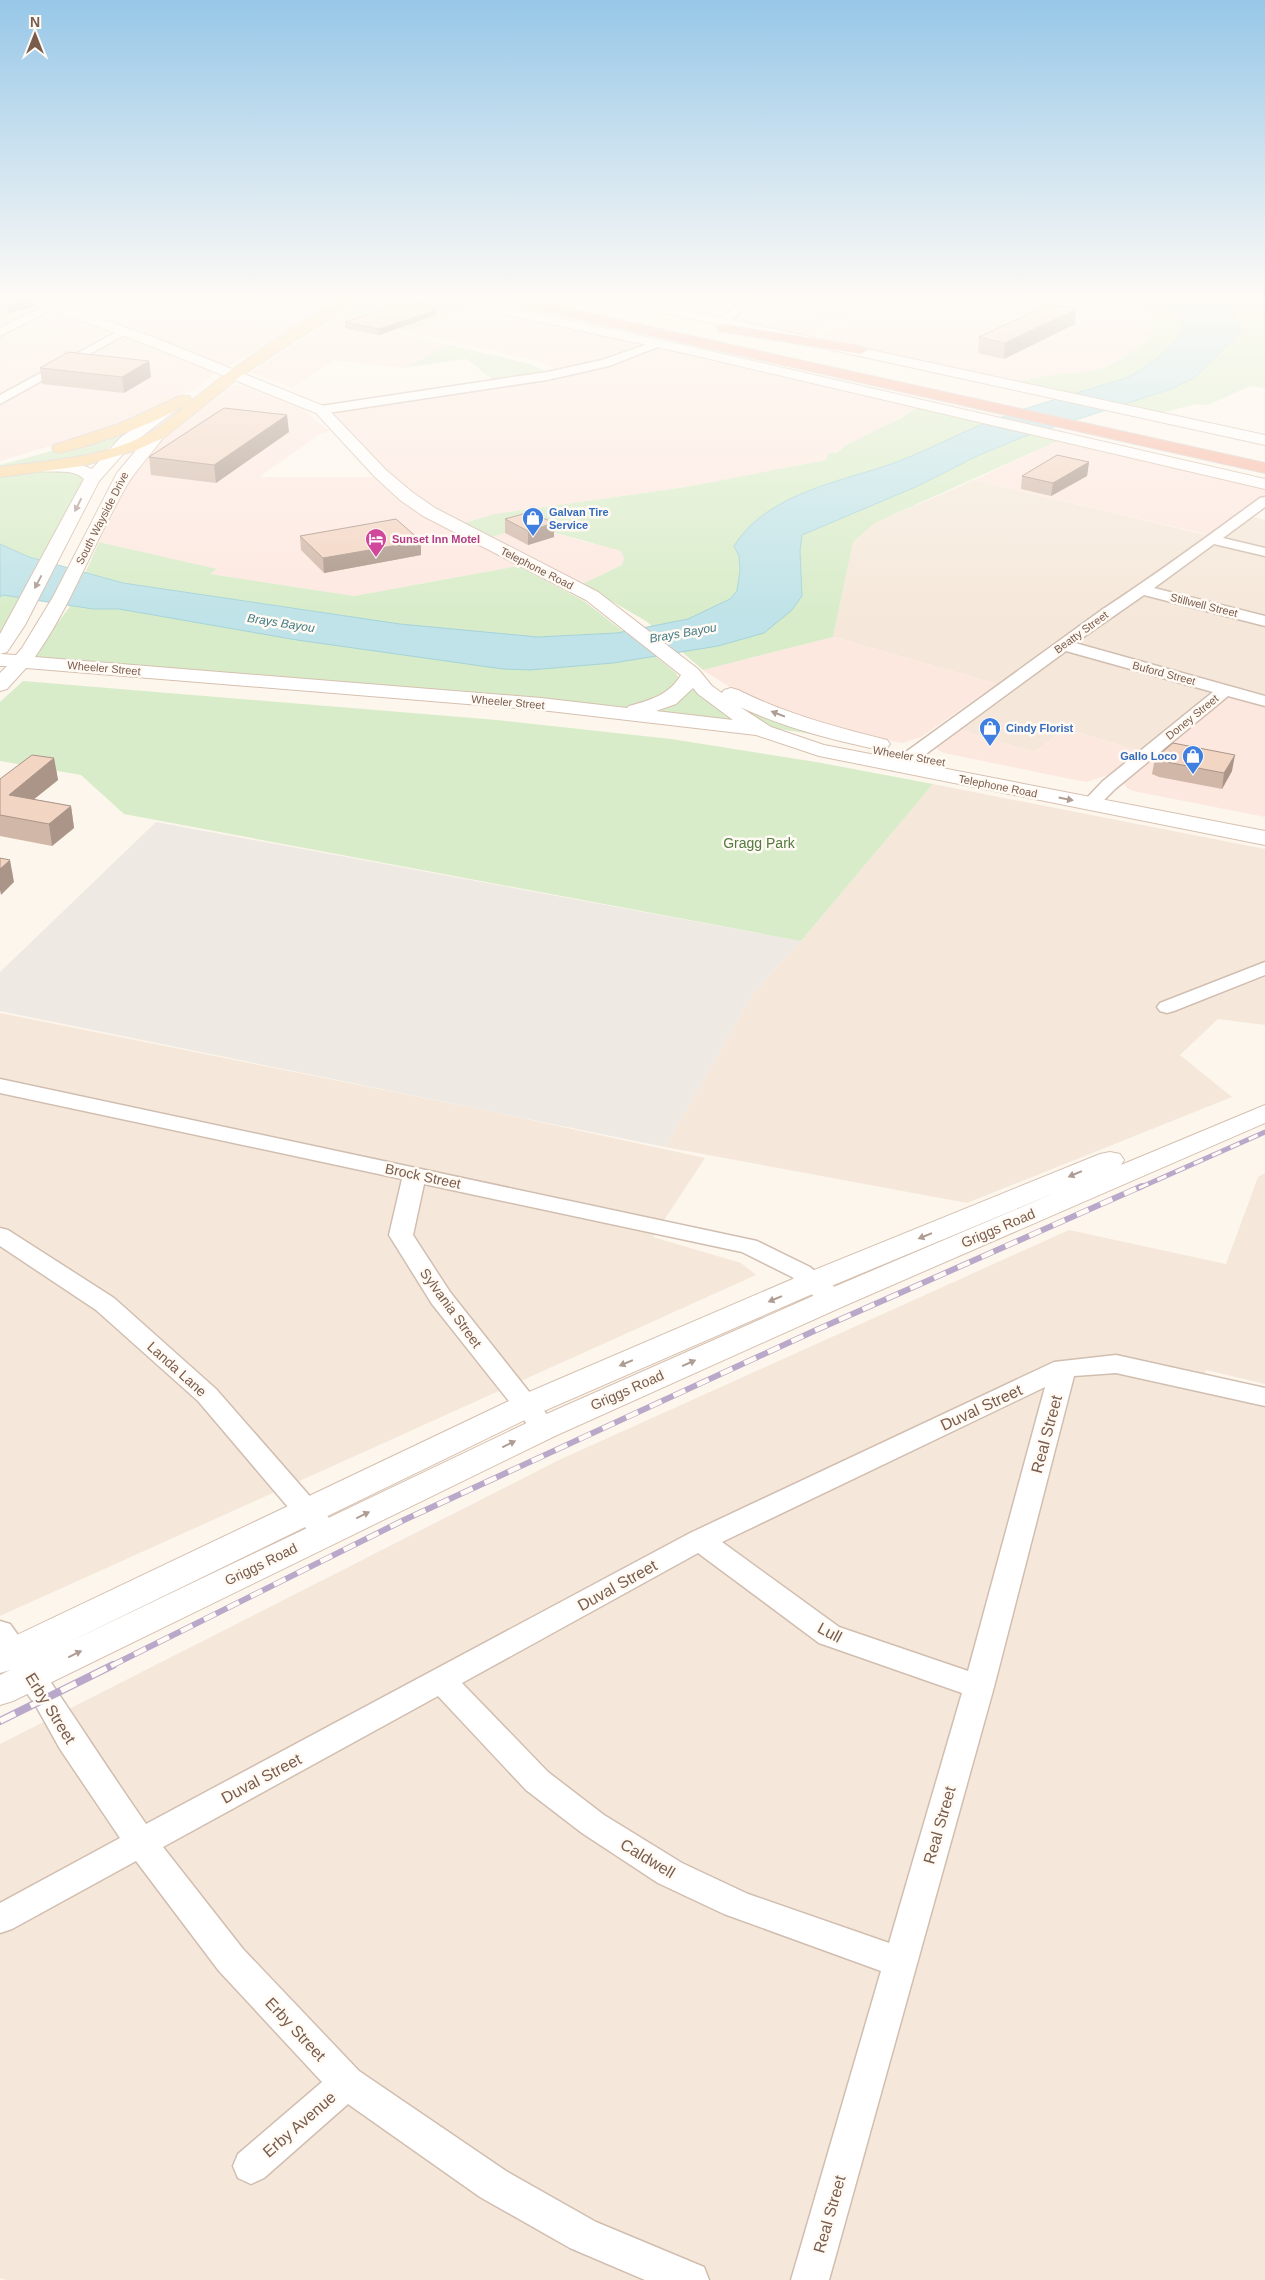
<svg xmlns="http://www.w3.org/2000/svg" width="1265" height="2280" font-family="Arial,sans-serif">
<style>
.residential{fill:#f5e8da}
.commercial{fill:#fde8e0}
.industrial{fill:#efe9e4}
.education{fill:#f3e8fa}
.green{fill:#d8ecc9}
.water{fill:#bfe3e8;stroke:#a5d3da}
.lines{fill:none;stroke-linecap:round;stroke-linejoin:round}
.minor-casing{stroke:#d1beb0;stroke-width:3}
.secondary-casing{stroke:#d6c0b0;stroke-width:2}
.primary-casing{stroke:#dad1cd;stroke-width:2}
.motorway-casing{stroke:#dad1cd;stroke-width:2}
.minor{fill:#fff;fill-rule:evenodd}
.secondary{fill:#fff;fill-rule:evenodd}
.primary{fill:#fbd9a5;fill-rule:evenodd}
.motorway{fill:#f7b7a3;fill-rule:evenodd}
.rail-far2-casing{stroke:#b9a8c9;stroke-width:5}
.rail-far1-casing{stroke:#b9a8c9;stroke-width:6}
.rail-casing{stroke:#b9a8c9;stroke-width:8}
.rail-far2{stroke:#fffaf3;stroke-width:3;stroke-dasharray:10;stroke-linecap:butt}
.rail-far1{stroke:#fffaf3;stroke-width:4.5;stroke-dasharray:13;stroke-linecap:butt}
.rail{stroke:#fffaf3;stroke-width:5.5;stroke-dasharray:17;stroke-linecap:butt}
.wall{fill:#d1b7a8}
.shaded-wall{fill:#aa9588}
.building{fill:#f3d5c3;stroke:#aa9588}
.oneway{fill:#af9d94}
.labels{text-anchor:middle;stroke-width:5;stroke-linejoin:round;paint-order:stroke}
.far-shop-label{font-size:11px;font-weight:bold;fill:#366cbe;stroke:#fffaf3;text-anchor:start}
.far-street-label{font-size:11px;fill:#7a5c4d;stroke:#fffaf3}
.far-hotel-label{font-size:11px;font-weight:bold;fill:#b23c85;stroke:#fffaf3;text-anchor:start}
.far-water-label{font-size:12px;font-style:italic;fill:#437c86;stroke:#fffaf3}
.park-label{font-size:14px;fill:#537a41;stroke:#fffaf3}
.street-label{font-size:14px;fill:#7a5c4d;stroke:#fffaf3}
.near-street-label{font-size:16px;fill:#7a5c4d;stroke:#fffaf3}
</style>
<rect width="100%" height="100%" fill="#fdf6ec"/>
<g class="residential">
<path d="M938,299H1065L1024,316Z"/>
<path d="M1073,299H1149L1148,310L1150,315Z"/>
<path d="M0,311L37,325L60,334L0,366Z"/>
<path d="M974,480L1202,534L1210,535L997,684L833,637L853,542L875,523Z"/>
<path d="M1251,516L1265,520V699L1217,686L1140,751L1066,729L1034,752L954,728Z"/>
<path d="M933,784L1265,849V1025L1218,1019L1180,1055L1232,1097L967,1203L665,1147L752,995L801,941Z"/>
<path d="M0,1013L499,1113L705,1158L653,1237L741,1263L756,1275L0,1616Z"/>
<path d="M1265,1173V1384L1206,1370L1202,1388L1265,1402V2280H6L0,2278V1744L559,1460L1069,1230L1226,1264L1258,1177Z"/>
</g>
<g class="commercial">
<path d="M91,299H132L177,308L198,299H303L329,306L245,358L227,367L67,306Z"/>
<path d="M635,299H743L727,314L714,316Z"/>
<path d="M907,299H938L1024,316L1065,299H1073L1150,315L1152,331L1146,341L1107,367L1087,372L1059,374L1015,382L817,337Z"/>
<path d="M750,302L830,318L838,321L809,334L801,335L735,320Z"/>
<path d="M473,306L633,342L637,345L593,361L556,369L539,361L407,331Z"/>
<path d="M53,311L109,333L0,394V366L60,334L27,321L44,312Z"/>
<path d="M335,318L338,319L449,345L403,368L333,360L293,388L251,372Z"/>
<path d="M116,338H125L137,342L215,373L196,388L170,402L111,428L0,461V405Z"/>
<path d="M652,348L687,354L917,407L876,432L846,445L826,460L686,487L495,514L464,523L426,502L403,485L375,458L336,416L340,411L506,386Z"/>
<path d="M237,385L249,386L304,410L330,432L320,434L259,477H373L395,497L425,518L518,566L354,596L209,574L216,569L99,542L105,523L148,448L225,387Z"/>
<path d="M1060,440L1265,487V495L1210,535L974,480Z"/>
<path d="M531,526L589,543L613,547L621,551L624,558L622,565L582,584L491,537Z"/>
<path d="M833,637L997,684L921,737L903,743L843,732L790,716L731,688L703,670Z"/>
<path d="M1224,695L1265,703V817L1133,791L1127,788L1124,784L1127,779Z"/>
<path d="M954,728L1034,752L1066,729L1140,751L1110,774L1087,782L1075,780L944,753L938,750L936,745Z"/>
</g>
<path class="industrial" d="M156,822L801,941L752,995L665,1147L0,1011V972Z"/>
<path class="education" d="M754,299H892L838,321L750,302Z"/>
<g class="green">
<path d="M364,299H438L473,306L407,331L351,315H341Z"/>
<path d="M1149,299H1265V388L1250,386L1208,405L1196,404L1161,413L1015,382L1059,374L1087,372L1107,367L1119,360L1146,341L1152,331V318L1148,310Z"/>
<path d="M449,345L530,364L547,372L493,380L467,359L403,368Z"/>
<path d="M917,407L1060,440L875,523L853,542L833,637L703,670L646,621L582,584L622,565L624,558L621,551L531,526L491,537L464,523L495,514L686,487L826,460L828,453H836L846,445L901,418Z"/>
<path d="M129,430L101,454L0,470V465Z"/>
<path d="M46,468L80,472L85,478L0,636V474Z"/>
<path d="M99,542L217,569L210,574L354,596L518,566L584,601L665,664L676,673L680,681L677,689L648,703L626,707L36,659L34,656L36,652L71,605Z"/>
<path d="M23,681L497,720L671,739L816,762L933,784L801,941L124,814L81,775L0,761V702Z"/>
<path d="M697,689L737,720L731,722L655,712L654,709L683,698L691,690Z"/>
<path d="M731,702L816,732L812,734L772,728Z"/>
</g>
<path class="water" d="M1176,299H1248L1232,304L1240,333L1194,378L1171,389L1023,437L977,456L918,486L802,535L800,551L802,596L792,610L764,633L718,646L613,663L530,670L503,669L297,640L119,609H93L3,595L0,597V544L29,557L123,583L400,624L538,637L617,633L688,619L730,599L737,591L740,570L739,556L734,546C763,499 827,484 876,469C920,456 960,431 1002,417C1034,405 1067,396 1100,386C1111,382 1126,380 1135,373C1154,362 1174,346 1185,328L1174,309V301Z"/>
<g class="lines">
<g class="minor-casing">
<g id="minor">
<path d="M75,299H92L91,301L48,312L0,336V328L40,308Z"/>
<path d="M743,299H754L729,323H721L719,321L721,319Z"/>
<path d="M122,329L126,330L128,332L126,334L0,404V395Z"/>
<path d="M656,341L662,344L660,346L609,366L547,380L321,414L315,410L321,406L547,372L602,360Z"/>
<path d="M1265,497V507L1223,538L1265,548V556L1214,544L1154,588L1265,616V626L1144,595L1075,643L1265,696V706L1228,696L1115,789L1096,808H1084L1081,804L1103,781L1213,692L1066,651L904,770H892L889,766L892,762L1103,609C1157,574 1208,536 1260,498Z"/>
<path d="M1265,962V975L1174,1011L1167,1013L1160,1011L1157,1007L1160,1003Z"/>
<path d="M0,1079L757,1241L810,1267L842,1293L845,1299L842,1305L833,1307L824,1305L792,1277L742,1252L424,1184L413,1235L450,1292L553,1422L557,1428L553,1434L544,1437L535,1434L432,1304L389,1235L402,1179L0,1093Z"/>
<path d="M0,1228L8,1230L114,1298L216,1389L336,1526L340,1533L336,1540L326,1543L316,1540L198,1401L96,1310L0,1246Z"/>
<path d="M1116,1355L1265,1388V1406L1116,1373L1074,1376L994,1687L829,2280H791L881,1971L724,1914L658,1883L582,1833L526,1790L438,1696L163,1847L243,1949L359,2071L506,2171L596,2222L704,2267L709,2280H645L570,2248L480,2197L348,2104L264,2178L251,2184L238,2178L233,2166L238,2154L322,2082L219,1971L136,1861L12,1929L0,1933V1903L120,1838L60,1749L36,1706L0,1655V1621L10,1624C58,1690 100,1758 146,1824L690,1533L1054,1362ZM1045,1387L968,1671L839,1627L722,1542ZM698,1553L819,1643L962,1693L889,1943L748,1894L682,1863L604,1815L548,1772L462,1683Z"/>
</g>
</g>
<g class="secondary-casing">
<g id="secondary">
<path d="M26,299H45L153,337L326,407L386,470L412,492L435,508L598,592L698,669L712,686L722,693L724,690L731,688L738,690C786,714 835,727 887,740L890,744L887,748L880,750C832,740 785,728 740,707L771,727L824,745L1265,831V845L819,756L756,735L541,710L26,668L7,689L0,691V673L7,666H0V654L16,655L22,648L53,597L117,473L148,436H160L162,439C151,455 137,468 127,485C94,541 73,603 35,657L541,698L627,708L629,706C651,700 669,695 681,675L586,600L423,516L400,500L374,476L316,413L143,343L28,302ZM693,688L698,694L733,720L656,711L676,704Z"/>
<path d="M446,299H470L684,345L1265,479V489L684,353L453,303Z"/>
<path d="M611,299H635L1265,435V445L618,303Z"/>
<path d="M170,403L175,405L178,408L175,411L132,444L99,481L25,625L7,652L0,654V634L84,479C72,467 50,474 34,470L32,467L34,464C53,459 75,462 92,469L120,438L165,405Z"/>
<path d="M1265,1105V1123L844,1306L555,1436L13,1701L0,1705V1675L10,1670L0,1673V1643L515,1398L802,1275L1100,1154L1110,1152L1120,1154L1124,1160L1121,1165ZM1057,1192L822,1292L533,1420L67,1643L537,1414L824,1289Z"/>
</g>
</g>
<g class="primary-casing">
<path id="primary" d="M342,299H359L238,378L165,437L134,451L82,466L0,477V467C50,460 110,458 154,430C166,423 177,412 188,404C148,426 104,442 60,453L54,451L52,448L54,445L119,424L180,396H190L191,401L228,372L325,307Z"/>
</g>
<g class="motorway-casing">
<g id="motorway">
<path d="M500,299H524L1265,463V473L507,303Z"/>
<path d="M724,324L861,346L868,350L861,354L719,331L717,328L719,325Z"/>
</g>
</g>
<use href="#minor" class="minor"/>
<use href="#secondary" class="secondary"/>
<use href="#primary" class="primary"/>
<use href="#motorway" class="motorway"/>
<g class="rail-far2-casing">
<path id="rail-far2" d="M1139,1188L1265,1132"/>
</g>
<g class="rail-far1-casing">
<path id="rail-far1" d="M111,1666L404,1520L814,1331L1142,1186"/>
</g>
<g class="rail-casing">
<path id="rail" d="M0,1721L113,1665"/>
</g>
<use href="#rail-far2" class="rail-far2"/>
<use href="#rail-far1" class="rail-far1"/>
<use href="#rail" class="rail"/>
</g>
<g class="wall">
<path d="M0,299L34,307L9,313L0,309Z"/>
<path d="M264,299H297L289,303L264,300Z"/>
<path d="M1076,309L1075,324L1004,359L978,353L979,337Z"/>
<path d="M434,310L436,315L379,335L345,328V322Z"/>
<path d="M149,361L151,377L124,393L42,384L40,368Z"/>
<path d="M289,432L216,483L151,475L149,457Z"/>
<path d="M1089,462L1087,476L1051,496L1021,489L1022,476Z"/>
<path d="M505,519L554,537L528,545L505,533Z"/>
<path d="M300,536L421,541V555L324,573L301,550Z"/>
<path d="M54,758L58,780L34,799L71,806L74,828L52,846L0,836V779Z"/>
<path d="M1155,758L1232,771L1222,789L1159,777L1152,774Z"/>
</g>
<g class="shaded-wall">
<path d="M32,299L34,307L9,313L8,305Z"/>
<path d="M289,299H297L289,303Z"/>
<path d="M434,307V310H436V315L379,335V329Z"/>
<path d="M1076,309L1075,324L1004,359L1005,343Z"/>
<path d="M149,361L151,377L124,393L122,377Z"/>
<path d="M287,415L289,432L216,483L214,465Z"/>
<path d="M1089,462L1087,476L1051,496L1053,483Z"/>
<path d="M554,523V537L528,545V531Z"/>
<path d="M421,541V555L324,573L323,558Z"/>
<path d="M1235,755L1232,771L1222,789L1224,773Z"/>
<path d="M54,758L58,780L13,816L9,795Z"/>
<path d="M71,806L74,828L52,846L49,824Z"/>
<path d="M10,860L14,882L1,895L0,890V869Z"/>
</g>
<g class="building">
<path d="M0,299H32L8,305L0,302Z"/>
<path d="M407,301L434,307L431,309L436,310L379,329L345,322Z"/>
<path d="M1050,304L1076,309L1005,343L979,337Z"/>
<path d="M68,352L149,361L122,377L40,368Z"/>
<path d="M224,408L287,415L214,465L149,457Z"/>
<path d="M1057,455L1089,462L1053,483L1022,476Z"/>
<path d="M530,512L554,523L528,531L505,519Z"/>
<path d="M396,519L421,541L323,558L300,536Z"/>
<path d="M1173,743L1235,755L1224,773L1161,761L1155,758Z"/>
<path d="M32,755L54,758L9,795L71,806L49,824L0,815V779Z"/>
<path d="M0,858L10,860L0,869Z"/>
</g>
<defs><path id="oneway-solid" d="M-6-.8H1V-3.2L6.5 0L1 3.2V.8H-6Z" transform="scale(1.25)"/></defs>
<g class="oneway">
<use href="#oneway-solid" transform="translate(78 505) rotate(117)"/>
<use href="#oneway-solid" transform="translate(38 582) rotate(118)"/>
<use href="#oneway-solid" transform="translate(778 714) rotate(-159)"/>
<use href="#oneway-solid" transform="translate(1066 799) rotate(11)"/>
<use href="#oneway-solid" transform="translate(1075 1174) rotate(157)"/>
<use href="#oneway-solid" transform="translate(925 1236) rotate(158)"/>
<use href="#oneway-solid" transform="translate(775 1299) rotate(157)"/>
<use href="#oneway-solid" transform="translate(626 1363) rotate(157)"/>
<use href="#oneway-solid" transform="translate(689 1363) rotate(-24)"/>
<use href="#oneway-solid" transform="translate(509 1444) rotate(-26)"/>
<use href="#oneway-solid" transform="translate(363 1515) rotate(-26)"/>
<use href="#oneway-solid" transform="translate(75 1654) rotate(-26)"/>
</g>
<linearGradient id="sky" x2="0" y2="1"><stop stop-color="#97c7e8"/><stop offset="0.48" stop-color="#fefbf6"/><stop offset="1" stop-color="#fefbf6" stop-opacity="0"/></linearGradient>
<rect width="1265" height="618" fill="url(#sky)"/>
<defs>
<g id="shop-pin" transform="scale(1.125)"><path d="M0 17L-7.5 6A9.5 9.5 0 1 1 7.5 6Z" fill="#3f7fe0" stroke="#fffaf3"/><path d="M-5-2.5h2.3a2.7 3.5 0 0 1 5.4 0H5L5.5 6h-11ZM-1.5-2.5h3a1.5 2.3 0 0 0-3 0Z" fill="#fff"/></g>
<g id="hotel-pin" transform="scale(1.125)"><path d="M0 17L-7.5 6A9.5 9.5 0 1 1 7.5 6Z" fill="#d1479c" stroke="#fffaf3"/><path d="M-6-4.5h1.5V1H6V5H4.5V3h-9V5H-6ZM-4 0a1.8 1.8 0 1 1 3.6 0ZM.5 0V-2.5h3Q6-2.5 6 0Z" fill="#fff"/></g>
</defs>
<g fill-rule="evenodd">
<use href="#shop-pin" x="533" y="518"/>
<use href="#hotel-pin" x="376" y="539"/>
<use href="#shop-pin" x="990" y="728"/>
<use href="#shop-pin" x="1193" y="756"/>
</g>
<g class="labels">
<g class="far-shop-label">
<text x="549" y="516">Galvan Tire<tspan x="549" dy="13">Service</tspan></text>
<text x="1006" y="732">Cindy Florist</text>
<text x="1177" y="760" text-anchor="end">Gallo Loco</text>
</g>
<g class="far-street-label">
<text transform="translate(102 518) rotate(-63)" y="4">South Wayside Drive</text>
<text transform="translate(537 568) rotate(27)" y="4">Telephone Road</text>
<text transform="translate(1204 605) rotate(14)" y="4">Stillwell Street</text>
<text transform="translate(1081 632) rotate(-36)" y="4">Beatty Street</text>
<text transform="translate(104 668) rotate(5)" y="4">Wheeler Street</text>
<text transform="translate(1164 673) rotate(15)" y="4">Buford Street</text>
<text transform="translate(508 702) rotate(5)" y="4">Wheeler Street</text>
<text transform="translate(1192 717) rotate(-39)" y="4">Doney Street</text>
<text transform="translate(909 756) rotate(10)" y="4">Wheeler Street</text>
<text transform="translate(998 786) rotate(11)" y="4">Telephone Road</text>
</g>
<g class="far-hotel-label">
<text x="392" y="543">Sunset Inn Motel</text>
</g>
<g class="far-water-label">
<text transform="translate(281 623) rotate(9)" y="4">Brays Bayou</text>
<text transform="translate(683 633) rotate(-10)" y="4">Brays Bayou</text>
</g>
<g class="park-label">
<text x="759" y="848">Gragg Park</text>
</g>
<g class="street-label">
<text transform="translate(423 1176) rotate(12)" y="5">Brock Street</text>
<text transform="translate(998 1228) rotate(-23)" y="5">Griggs Road</text>
<text transform="translate(451 1308) rotate(54)" y="5">Sylvania Street</text>
<text transform="translate(177 1369) rotate(42)" y="5">Landa Lane</text>
<text transform="translate(627 1390) rotate(-24)" y="5">Griggs Road</text>
<text transform="translate(261 1564) rotate(-26)" y="5">Griggs Road</text>
</g>
<g class="near-street-label">
<text transform="translate(981 1407) rotate(-25)" y="6">Duval Street</text>
<text transform="translate(1046 1434) rotate(-75)" y="6">Real Street</text>
<text transform="translate(617 1585) rotate(-29)" y="6">Duval Street</text>
<text transform="translate(830 1632) rotate(28)" y="6">Lull</text>
<text transform="translate(51 1708) rotate(58)" y="6">Erby Street</text>
<text transform="translate(261 1778) rotate(-28)" y="6">Duval Street</text>
<text transform="translate(939 1825) rotate(-74)" y="6">Real Street</text>
<text transform="translate(648 1858) rotate(31)" y="6">Caldwell</text>
<text transform="translate(296 2029) rotate(47)" y="6">Erby Street</text>
<text transform="translate(299 2124) rotate(-41)" y="6">Erby Avenue</text>
<text transform="translate(829 2214) rotate(-74)" y="6">Real Street</text>
</g>
</g>
<g transform="translate(35 35)" stroke="#fffaf3" stroke-width="4" paint-order="stroke">
<path d="M0-4L9 19L0 12L-9 19Z" fill="#7a5c4d"/>
<text y="-8" font-size="14" font-weight="bold" text-anchor="middle" fill="#7a5c4d">N</text>
</g>
</svg>
